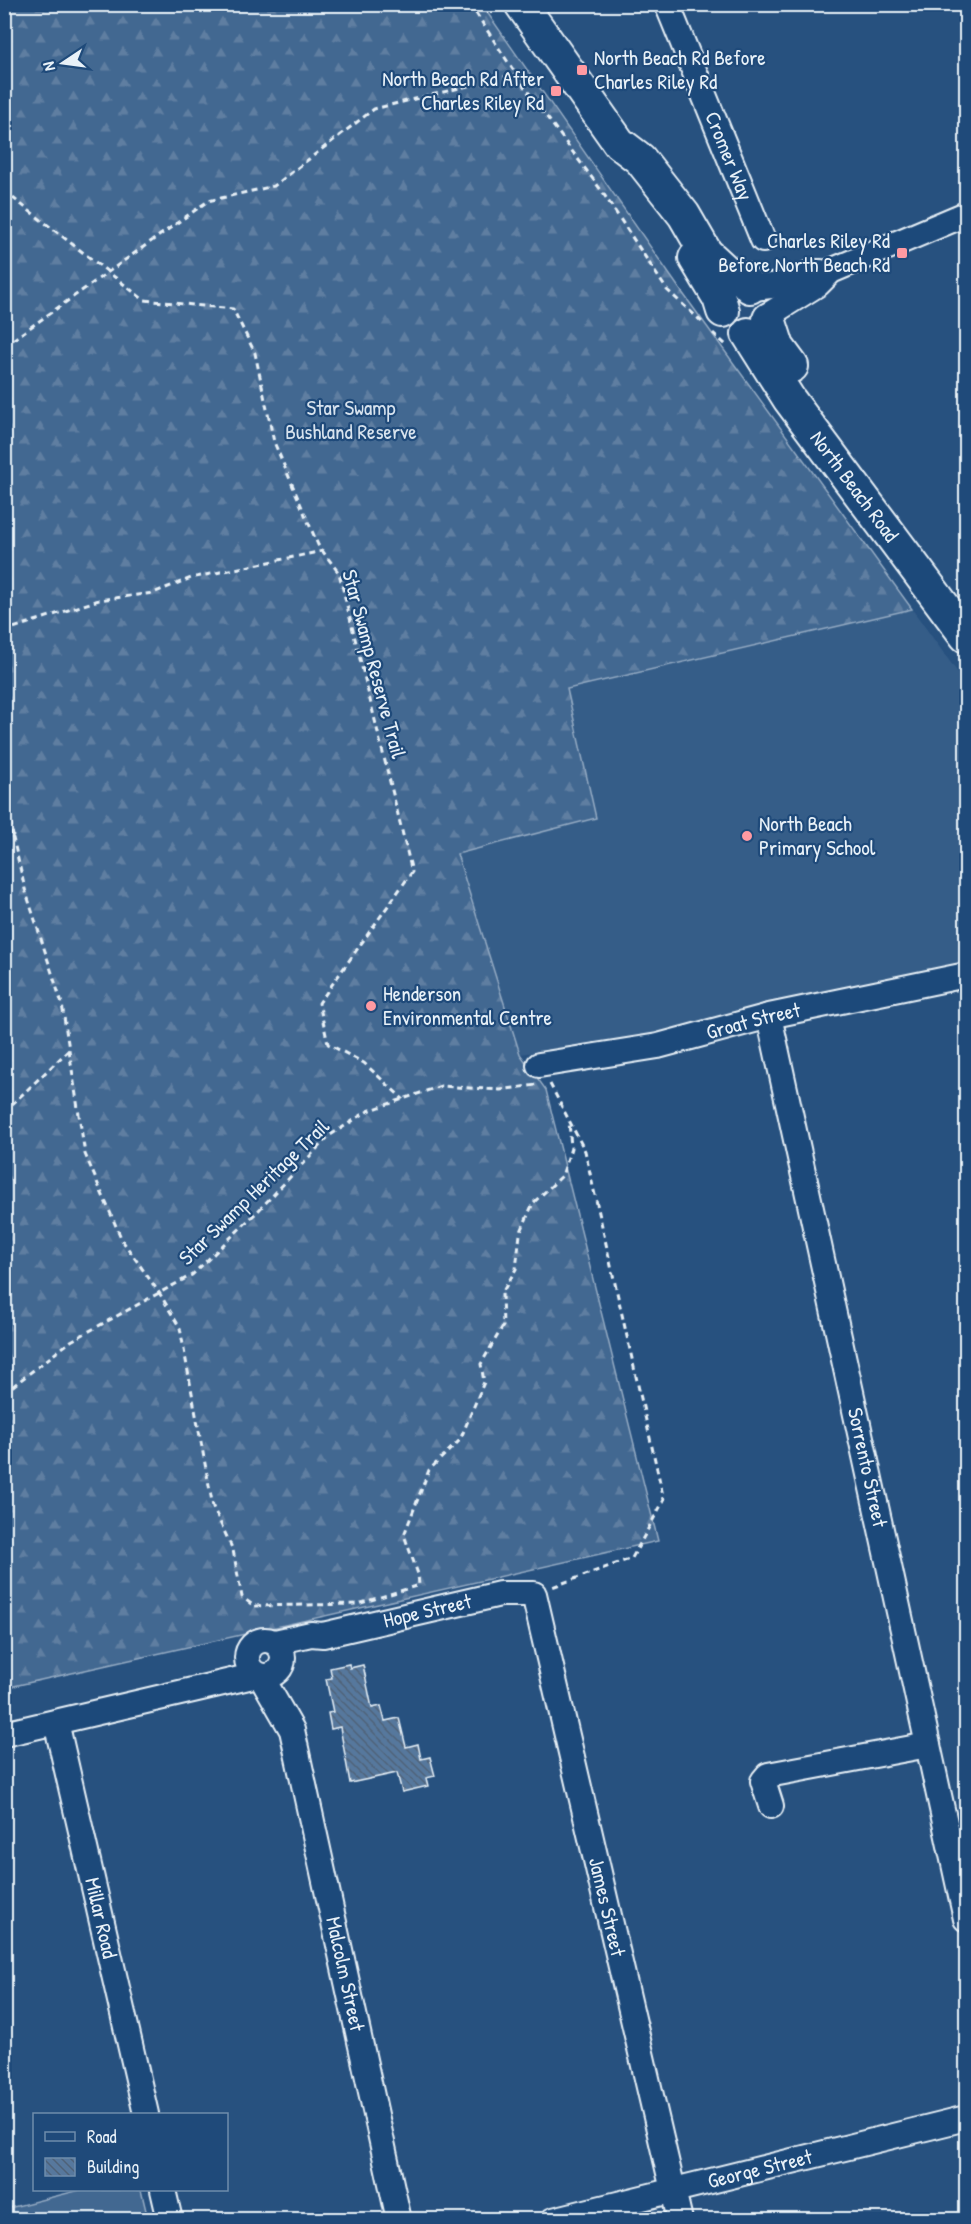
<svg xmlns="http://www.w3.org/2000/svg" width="971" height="2224" font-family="'Patrick Hand',sans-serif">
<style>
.built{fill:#355d88}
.forest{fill:url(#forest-firs);stroke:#96acc4;stroke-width:1.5}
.park{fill:#436891;stroke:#96acc4;stroke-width:1.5}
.building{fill:url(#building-back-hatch);stroke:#e8f1f8;stroke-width:1.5}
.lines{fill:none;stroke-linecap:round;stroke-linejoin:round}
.minor-casing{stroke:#e8f1f8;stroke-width:28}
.major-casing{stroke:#e8f1f8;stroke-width:36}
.path{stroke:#e8f1f8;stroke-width:3;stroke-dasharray:6 4.5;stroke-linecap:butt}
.minor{stroke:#1f4a7a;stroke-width:24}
.major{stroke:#1f4a7a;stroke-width:32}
.poi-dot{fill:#ff9aa2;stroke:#1f4a7a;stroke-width:2}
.labels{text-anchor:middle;stroke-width:4.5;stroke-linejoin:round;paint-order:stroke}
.poi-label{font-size:21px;fill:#e8f1f8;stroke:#1f4a7a;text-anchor:start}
.street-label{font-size:21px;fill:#e8f1f8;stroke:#1f4a7a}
.park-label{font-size:21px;fill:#d8e3ee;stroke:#1f4a7a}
</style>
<defs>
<pattern id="forest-firs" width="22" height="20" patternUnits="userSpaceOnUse" patternTransform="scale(1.5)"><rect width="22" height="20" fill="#436891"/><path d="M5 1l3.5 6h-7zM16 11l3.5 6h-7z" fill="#5e7ea1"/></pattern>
<pattern id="building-back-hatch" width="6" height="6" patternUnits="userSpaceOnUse" patternTransform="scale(1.5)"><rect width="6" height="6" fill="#57789d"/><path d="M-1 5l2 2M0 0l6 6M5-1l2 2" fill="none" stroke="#4f6278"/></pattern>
</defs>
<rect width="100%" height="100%" fill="#27517f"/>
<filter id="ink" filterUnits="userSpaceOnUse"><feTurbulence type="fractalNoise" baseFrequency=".0167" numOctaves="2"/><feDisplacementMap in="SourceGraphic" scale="12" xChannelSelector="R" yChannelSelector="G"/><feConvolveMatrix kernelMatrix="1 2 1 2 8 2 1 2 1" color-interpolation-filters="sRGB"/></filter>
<g filter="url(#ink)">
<path class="built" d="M912,609L966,684V960L651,1037L520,1054L457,854L596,818L567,689Z"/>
<path class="forest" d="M4,5H482L679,288L912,609L567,689L596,818L457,854L520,1054L546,1090L658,1541L5,1688Z"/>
<path class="park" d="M80,2190H141L148,2219H5V2209Z"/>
<path class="building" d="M349,1664L350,1668L363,1665L372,1708L381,1706L385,1721L399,1718L406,1747L418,1744L421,1759L430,1757L435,1776L426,1778L428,1786L402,1792L397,1773L350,1783L340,1727L331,1729L328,1713L333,1712L326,1679L332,1678L330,1668Z"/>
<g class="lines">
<g class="minor-casing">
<g id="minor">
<path id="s1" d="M667,4L763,240"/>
<path d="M754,288L779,285L813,272H821"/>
<path d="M770,314L818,284L831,271L966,214"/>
<path id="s2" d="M769,1016L966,1919"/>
<path id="s3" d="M539,1065L658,1046L769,1016L966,975"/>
<circle cx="265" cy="1658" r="18"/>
<path id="s4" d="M275,1642L311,1634L323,1635L500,1594H534L680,2220"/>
<path id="s5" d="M261,1676L292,1730L399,2220"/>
<path id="s6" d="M56,1722L146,2114"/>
<path d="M4,1734L257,1675"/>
<path d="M771,1806L763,1781L768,1775L928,1745"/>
<path d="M163,2190L170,2220"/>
<path id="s7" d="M553,2220L966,2118"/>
</g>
</g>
<g class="major-casing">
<g id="major">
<path d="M521,4L619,143L640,159L684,215L706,253L731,276L743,279L750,287"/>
<path d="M695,258L719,298L723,311"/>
<path d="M769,319L778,347L792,366"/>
<path id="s8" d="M748,334L789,399L966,636"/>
</g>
</g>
<g class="path">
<path d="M470,4L523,85L601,190L667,290L702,322"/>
<path d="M4,191L144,300L233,309L255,353L274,442L318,545L339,573L412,872L319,1003L328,1044L364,1063L403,1099"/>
<path d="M713,333L726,345"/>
<path d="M4,346L208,201L274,186L374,109L525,72"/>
<path d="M4,631L99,600L153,593L191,578L323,551"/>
<path d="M4,780L13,836"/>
<path d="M4,830L13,838L25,889L62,1004L85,1154L122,1240L160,1294L180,1328L213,1507L233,1550L242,1597L254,1606L358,1604L419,1585L418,1574L404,1535L429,1470L460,1440L484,1382L481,1364L503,1326L502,1293L516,1269L520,1234L533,1203L562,1176L571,1148L569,1121"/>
<path d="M550,1084L585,1151L664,1500L632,1558L552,1587"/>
<path d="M4,1112L70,1049"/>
<path d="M4,1393L71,1341L192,1275L257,1212L329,1136L368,1111L441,1086L500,1090L536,1085"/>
</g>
<use href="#minor" class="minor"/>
<use href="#major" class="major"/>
</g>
</g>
<g class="poi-dot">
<rect x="576" y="64" width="12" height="12" rx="3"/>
<rect x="550" y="85" width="12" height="12" rx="3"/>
<rect x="896" y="247" width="12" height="12" rx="3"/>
<circle cx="747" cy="836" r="6"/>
<circle cx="371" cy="1006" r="6"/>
</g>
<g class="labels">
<g class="poi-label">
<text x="594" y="65">North Beach Rd Before<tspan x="594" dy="24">Charles Riley Rd</tspan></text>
<text x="544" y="86" text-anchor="end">North Beach Rd After<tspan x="544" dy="24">Charles Riley Rd</tspan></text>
<text x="890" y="248" text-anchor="end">Charles Riley Rd<tspan x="890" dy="24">Before North Beach Rd</tspan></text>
<text x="759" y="831">North Beach<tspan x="759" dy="24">Primary School</tspan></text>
<text x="383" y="1001">Henderson<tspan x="383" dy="24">Environmental Centre</tspan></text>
</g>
<g class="street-label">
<text dy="7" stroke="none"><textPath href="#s1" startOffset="164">Cromer Way</textPath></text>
<text dy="7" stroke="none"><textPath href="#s8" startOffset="186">North Beach Road</textPath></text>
<text transform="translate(374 664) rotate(75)" y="7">Star Swamp Reserve Trail</text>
<text dy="7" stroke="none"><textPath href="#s3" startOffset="219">Groat Street</textPath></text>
<text transform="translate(254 1192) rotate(-44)" y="7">Star Swamp Heritage Trail</text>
<text dy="7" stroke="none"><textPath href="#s2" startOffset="462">Sorrento Street</textPath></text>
<text dy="7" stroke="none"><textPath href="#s4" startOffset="156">Hope Street</textPath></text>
<text dy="7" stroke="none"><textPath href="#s4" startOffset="586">James Street</textPath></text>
<text dy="7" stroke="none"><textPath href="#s6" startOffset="201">Millar Road</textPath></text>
<text dy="7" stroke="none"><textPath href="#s5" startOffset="312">Malcolm Street</textPath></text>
<text dy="7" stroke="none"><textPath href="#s7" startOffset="213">George Street</textPath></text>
</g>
<g class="park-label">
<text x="351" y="415">Star Swamp<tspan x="351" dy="24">Bushland Reserve</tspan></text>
</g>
</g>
<rect width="971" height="2224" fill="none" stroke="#1f4a7a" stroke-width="24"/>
<rect x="12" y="12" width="947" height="2200" fill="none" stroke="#e8f1f8" stroke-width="2" filter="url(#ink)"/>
<rect x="33" y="2113" width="195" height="78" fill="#1f4a7a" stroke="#6f8dac" stroke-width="1.5"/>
<rect x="45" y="2132" width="30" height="9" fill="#1f4a7a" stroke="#6f8dac" stroke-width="1.5"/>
<text x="87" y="2143" font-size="18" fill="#e8f1f8">Road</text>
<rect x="45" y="2158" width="30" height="18" fill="url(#building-back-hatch)" stroke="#6f8dac" stroke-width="1.5"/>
<text x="87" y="2173" font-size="18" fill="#e8f1f8">Building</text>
<g transform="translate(63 63) rotate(257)" stroke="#1f4a7a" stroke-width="4.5" paint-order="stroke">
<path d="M0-4.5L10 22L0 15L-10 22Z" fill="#e8f1f8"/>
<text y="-9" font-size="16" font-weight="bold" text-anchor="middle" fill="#e8f1f8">N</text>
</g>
</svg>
